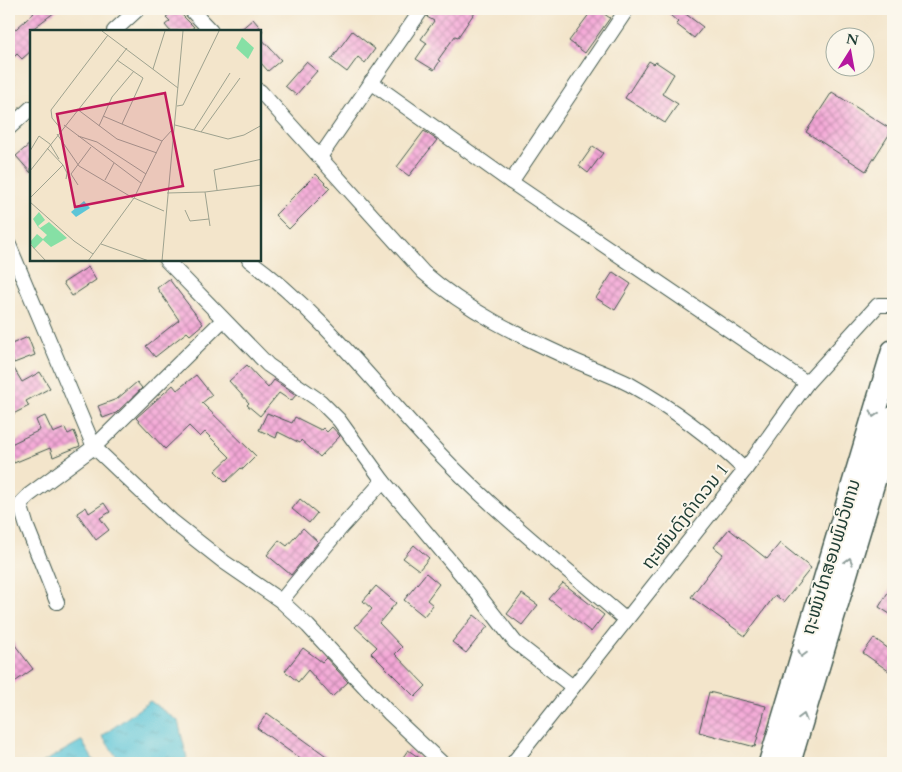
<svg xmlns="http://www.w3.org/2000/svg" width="902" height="772" font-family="Cardo,'Noto Sans Lao',serif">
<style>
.water{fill:url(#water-ripples);stroke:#3e8186}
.building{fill:url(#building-cross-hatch)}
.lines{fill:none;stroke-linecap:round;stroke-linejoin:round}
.minor-casing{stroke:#3f564b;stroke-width:16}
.trunk-casing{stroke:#3f564b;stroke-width:25}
.minor{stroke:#fff;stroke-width:14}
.trunk{stroke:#fff;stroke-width:22}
.oneway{stroke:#8f9e9a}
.labels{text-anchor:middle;stroke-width:4;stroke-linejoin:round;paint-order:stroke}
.street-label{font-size:18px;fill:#1f3d34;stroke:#fbf7ec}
.inset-road{fill:none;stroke:#9ea28f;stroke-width:1}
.view{fill:#c2185b;fill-opacity:0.15;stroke:#c2185b;stroke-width:2.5}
.inset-edge{fill:none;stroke:#1f3d34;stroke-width:2.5}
</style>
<defs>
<pattern id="water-ripples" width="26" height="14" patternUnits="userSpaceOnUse" patternTransform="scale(1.25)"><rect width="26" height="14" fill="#5cc5d7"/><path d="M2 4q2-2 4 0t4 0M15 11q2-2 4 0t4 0" fill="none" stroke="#4ba1af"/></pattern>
<pattern id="building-cross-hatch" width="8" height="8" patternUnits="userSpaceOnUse" patternTransform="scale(1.25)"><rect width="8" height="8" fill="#f4a7d7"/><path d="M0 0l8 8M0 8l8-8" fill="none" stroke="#c589af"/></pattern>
</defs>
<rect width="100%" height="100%" fill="#fbf7ec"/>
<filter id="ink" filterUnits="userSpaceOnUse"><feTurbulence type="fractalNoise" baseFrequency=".02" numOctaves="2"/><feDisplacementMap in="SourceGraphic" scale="10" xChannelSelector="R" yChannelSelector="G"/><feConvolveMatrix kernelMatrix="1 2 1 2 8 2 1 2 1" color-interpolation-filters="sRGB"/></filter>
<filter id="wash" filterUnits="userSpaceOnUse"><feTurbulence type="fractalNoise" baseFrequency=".0096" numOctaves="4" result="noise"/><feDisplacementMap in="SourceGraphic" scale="20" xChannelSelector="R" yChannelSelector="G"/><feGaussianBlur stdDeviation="1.12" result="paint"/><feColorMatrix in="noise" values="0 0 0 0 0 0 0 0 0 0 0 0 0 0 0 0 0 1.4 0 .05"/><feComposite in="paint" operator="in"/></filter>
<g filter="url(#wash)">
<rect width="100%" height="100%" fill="#f3e5cb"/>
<g class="water">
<path d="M150,701L178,721L187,758L180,763H121L102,736Z"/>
<path d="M82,741L95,763H42L81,741Z"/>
</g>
<g id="blocks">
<g class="building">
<path d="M31,9H59L31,30V51L22,59L17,54L9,62V35L34,13Z"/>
<path d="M431,9H477L458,37L455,36L438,60L440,61L434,70L416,59L427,43L421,39L434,21L427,17Z"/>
<path d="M593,9H597L610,18L585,53L569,41Z"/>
<path d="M663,9H679L703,27L694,38L676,24L678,22Z"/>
<path d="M174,11L177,14L179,12L194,27L189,31H170L165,25L170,21L166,17Z"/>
<path d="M253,19L263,31H239Z"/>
<path d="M352,31L375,49L365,63L358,57L347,72L331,60Z"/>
<path d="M260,37L281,60L268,71L260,62Z"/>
<path d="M649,61L654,64L656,62L674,74L662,94L678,104L665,123L625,98Z"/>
<path d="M306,62L317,71L296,95L285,86Z"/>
<path d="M832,92L892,130L866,171L806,132Z"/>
<path d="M424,131L437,140L409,176L397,167Z"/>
<path d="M31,143V173L16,156Z"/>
<path d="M593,146L603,153L588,173L579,166Z"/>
<path d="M316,174L330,188L289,229L275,215Z"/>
<path d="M88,267L96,280L72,296L63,283Z"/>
<path d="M613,272L631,284L615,310L596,298Z"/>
<path d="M169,279L203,324L190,335L187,332L155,357L146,346L179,320L157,288Z"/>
<path d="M28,337L35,355L14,363L9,351V345Z"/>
<path d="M9,360L22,382L40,372L50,388L26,401L29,406L9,416Z"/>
<path d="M247,365L268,388L274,380L296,395L291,401L279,393L260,416L247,405L249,403L229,381Z"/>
<path d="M196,375L212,395L202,403L256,456L243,469L241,468L226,482L215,471L230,457L205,432L200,437L189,426L165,449L136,418L173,385L177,390Z"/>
<path d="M137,382L142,388L116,413L103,418L98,406L117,399Z"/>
<path d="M267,413L292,423L295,417L321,430L323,428L327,432L332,427L340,436L320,457L301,440L300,443L278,432L276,438L259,430Z"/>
<path d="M45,416L53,433L65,428L68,434L74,431L80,446L53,457L50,448L14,463L9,451V445L40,430L36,420Z"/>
<path d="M300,499L317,513L309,523L292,509Z"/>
<path d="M104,503L110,512L100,518L109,530L96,540L77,513L86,507L89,513Z"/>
<path d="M303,528L318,542L291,575L267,555L279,540L287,546Z"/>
<path d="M729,529L767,559L780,543L811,568L784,602L775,595L745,636L691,597L723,554L714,547Z"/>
<path d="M414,545L429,558L419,570L403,558Z"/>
<path d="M426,573L439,584L427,600L433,605L424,616L404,600Z"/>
<path d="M563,583L604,615L591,632L549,599Z"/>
<path d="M893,584V616L879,607Z"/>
<path d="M376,586L396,603L379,623L402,647L395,654L426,686L415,697L371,653L377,647L355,627L372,609L363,601Z"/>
<path d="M522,594L538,605L522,625L507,614Z"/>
<path d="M474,615L488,626L466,653L452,642Z"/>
<path d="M9,637L33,669L9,686Z"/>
<path d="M874,638L893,652V674L863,653Z"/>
<path d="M303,648L322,662L326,658L348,682L332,697L308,670L298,682L285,671Z"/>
<path d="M709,692L766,706L755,747L699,732Z"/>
<path d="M267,713L318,750L336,763H306L257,728Z"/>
<path d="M408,750L427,763H399Z"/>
</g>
</g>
</g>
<g filter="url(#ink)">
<use href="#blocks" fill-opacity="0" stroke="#3f564b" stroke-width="1"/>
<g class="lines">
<g class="minor-casing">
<g id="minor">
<path d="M190,9L211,31"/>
<path d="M114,31L138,9"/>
<path d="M371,82L511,182L807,383"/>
<path d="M260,91L423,272C469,312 518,335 573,360C591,368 611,375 629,384C670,407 711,437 745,470"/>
<path d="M9,128L31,108"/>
<path d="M320,157L422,9"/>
<path d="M511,182L627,9"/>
<path d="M9,245L94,447L172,521L224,562L281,601L308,626L390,714L442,763"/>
<path d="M166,260L268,365L320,401L339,420L383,481L477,593L515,642L573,687"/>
<path d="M249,260C321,312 376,387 437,451C495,512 562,565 626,620"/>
<path d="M281,601L339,530L383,481"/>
<path d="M57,602L27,527L21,507L22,502L29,495L94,447L223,320"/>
<path d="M513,763L745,470L807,383L878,305H893"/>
</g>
</g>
<g class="trunk-casing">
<g id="trunk">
<path d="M770,763L893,351"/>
<path d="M789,763L893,418"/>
</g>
</g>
<use href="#minor" class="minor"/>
<use href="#trunk" class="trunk"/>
</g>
<defs><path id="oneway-chevron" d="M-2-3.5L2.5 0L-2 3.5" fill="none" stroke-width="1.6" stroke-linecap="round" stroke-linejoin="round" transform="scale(1.25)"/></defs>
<g class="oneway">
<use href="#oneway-chevron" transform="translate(874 414) rotate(107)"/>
<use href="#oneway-chevron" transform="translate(849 561) rotate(-74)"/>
<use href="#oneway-chevron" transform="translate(802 654) rotate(106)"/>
<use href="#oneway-chevron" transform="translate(803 717) rotate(-74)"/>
</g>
</g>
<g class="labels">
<g class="street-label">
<text transform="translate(685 516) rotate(-52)" y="6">ຖະໜົນດົງດຳດວນ 1</text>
<text transform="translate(831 557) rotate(-73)" y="6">ຖະໜົນໄກສອນພົມວິຫານ</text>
</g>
</g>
<g transform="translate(30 30)">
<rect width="231" height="231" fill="#f3e5cb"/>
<path d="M9,182L15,190L8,196L10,198L19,192L37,208L21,217L13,210L4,219L0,212L7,204L13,209L17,205L8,197L3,189Z" fill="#86e0a5"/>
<path d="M212,7L224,18L218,29L206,18Z" fill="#86e0a5"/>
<path d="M54,171L60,178L46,187L41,182Z" fill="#5cc5d7"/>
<path class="inset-road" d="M72,1L148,58M87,30L113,48L92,94M123,39L135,1M147,76L153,75L189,1M47,79L87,109L127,123M73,86L132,111M34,95L111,153M145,95L198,109L214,105L232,95M69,96L82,67L104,41M31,99L22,88L21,80L78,5M164,100L200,43M171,102L210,48M27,104L49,136L103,168M48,106L67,112L116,144M17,118L33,135L37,143L36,149M0,121L9,106L20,114L29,129M0,141L97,18M75,150L84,133M48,155L41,144L61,117M187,160L184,140L232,129M175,162L180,196M137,163L175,162L232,155M0,168L33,135M104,168L134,181M0,172L44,211L63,224M155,180L160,191L179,189M0,214L16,231M71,214L119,231M58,231L104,168L132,111L142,100M132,231L153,1"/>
<path class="view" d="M135,63L153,156L45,177L27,84Z"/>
<rect width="231" height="231" class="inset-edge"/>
</g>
<rect width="902" height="772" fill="none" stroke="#fbf7ec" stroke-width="30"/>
<g transform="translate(850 52) rotate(11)"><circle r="24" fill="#fbf7ec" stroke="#a3ada2"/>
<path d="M0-4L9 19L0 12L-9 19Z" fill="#b5179e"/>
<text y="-8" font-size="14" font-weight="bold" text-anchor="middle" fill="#1f3d34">N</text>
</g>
</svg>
